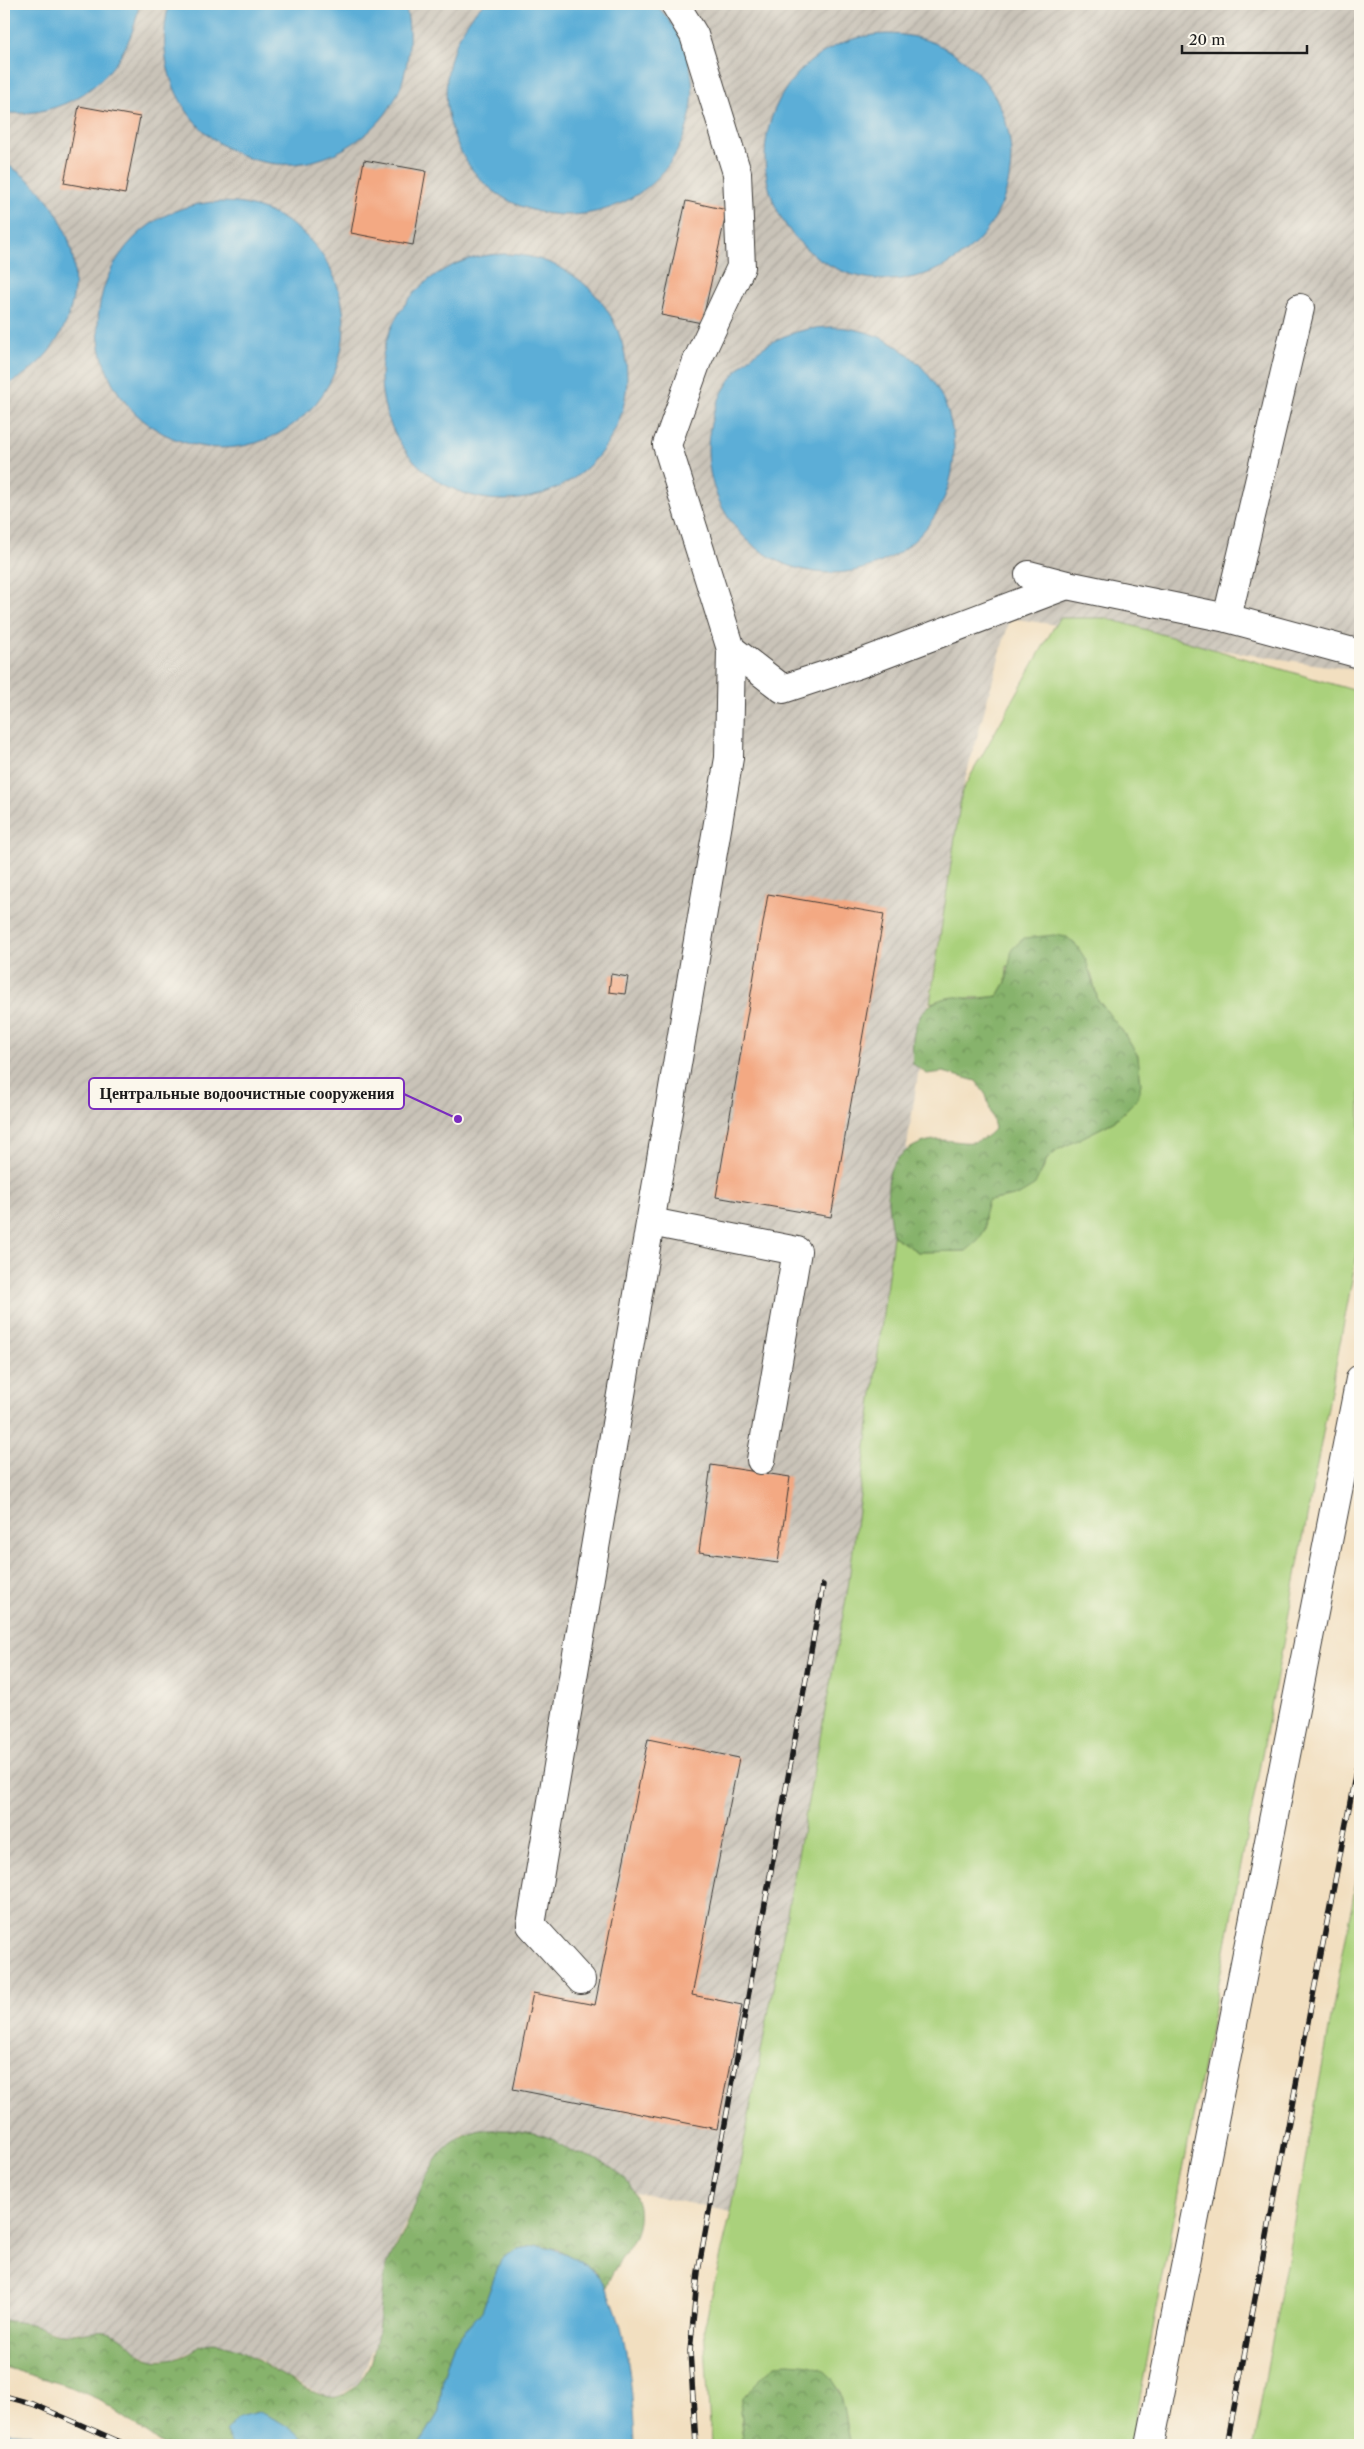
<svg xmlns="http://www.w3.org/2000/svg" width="1364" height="2449" font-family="'Libre Caslon Text',serif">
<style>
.industrial{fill:url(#industrial-furrows)}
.green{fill:#aad17c;stroke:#63764c}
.forest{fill:url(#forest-crowns);stroke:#526844}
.water{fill:#5caed7;stroke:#3c657a}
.building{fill:#f3a983}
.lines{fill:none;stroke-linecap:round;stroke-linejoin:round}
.minor-casing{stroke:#3c3935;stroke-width:30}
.minor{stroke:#fff;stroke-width:28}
.rail-casing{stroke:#1c1c1c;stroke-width:5.5}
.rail{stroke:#fbf7ec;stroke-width:4;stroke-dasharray:11;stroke-linecap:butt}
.leader{fill:none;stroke:#7b2cbf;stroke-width:2}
.callout-dot{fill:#7b2cbf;stroke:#fbf7ec;stroke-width:2}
.callout{fill:#fbf7ec;stroke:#7b2cbf;stroke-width:2}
.callout-label{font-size:16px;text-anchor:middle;font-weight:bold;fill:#1c1c1c}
</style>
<defs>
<pattern id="industrial-furrows" width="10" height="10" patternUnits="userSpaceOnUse" patternTransform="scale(1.25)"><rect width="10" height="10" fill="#c9c3b8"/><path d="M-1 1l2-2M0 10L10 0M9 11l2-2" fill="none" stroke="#aca79e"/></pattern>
<pattern id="forest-crowns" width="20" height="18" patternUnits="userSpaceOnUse" patternTransform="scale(1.25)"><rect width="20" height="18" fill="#87b36c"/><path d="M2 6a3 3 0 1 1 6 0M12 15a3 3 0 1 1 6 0" fill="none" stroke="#6e9158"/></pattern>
</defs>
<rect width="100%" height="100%" fill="#fbf7ec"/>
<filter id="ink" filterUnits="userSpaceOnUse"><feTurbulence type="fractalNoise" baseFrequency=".02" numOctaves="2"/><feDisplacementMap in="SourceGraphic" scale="10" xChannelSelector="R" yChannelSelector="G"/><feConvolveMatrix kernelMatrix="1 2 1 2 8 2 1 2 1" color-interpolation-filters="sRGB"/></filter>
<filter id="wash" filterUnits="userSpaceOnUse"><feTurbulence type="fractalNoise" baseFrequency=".0096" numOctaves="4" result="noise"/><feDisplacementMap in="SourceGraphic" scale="20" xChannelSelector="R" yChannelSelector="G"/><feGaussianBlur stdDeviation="1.12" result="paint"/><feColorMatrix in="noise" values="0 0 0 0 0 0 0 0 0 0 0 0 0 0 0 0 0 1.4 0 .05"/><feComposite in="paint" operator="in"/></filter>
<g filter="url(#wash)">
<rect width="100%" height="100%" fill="#f2dfc0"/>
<path class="industrial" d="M4,4H1360V671L1010,618L962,791L893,1236L848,1588L731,2212L635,2192L614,2169L589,2156L570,2151L552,2139L540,2135L514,2130L464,2133L447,2147L433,2165L394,2249L386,2269L377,2340L363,2374L358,2384L338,2396L329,2398L284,2376L258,2359L221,2344L202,2345L193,2351L173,2359L153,2360L134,2350L128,2342L91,2331L61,2334L33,2325L4,2320Z"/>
<g class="green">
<path d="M1059,618H1106L1360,692V1238L1131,2445H851L840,2390L819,2368C802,2373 748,2381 743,2399C738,2414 742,2431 744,2445H711L704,2328L731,2212L848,1588L893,1236L918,1252L966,1251L985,1230L984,1216L988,1201L1019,1195L1042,1172L1047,1159L1059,1149L1115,1121L1137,1099L1138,1056L1123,1032L1098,1000L1091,973L1007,966L1006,982L998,996C974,1000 953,995 930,1003L962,791Z"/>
<path d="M1360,1860V2445H1253Z"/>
</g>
<g class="forest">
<path d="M1054,935L1067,937L1077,946L1086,960L1098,1000L1123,1032L1138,1056L1141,1084L1137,1099L1115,1121L1059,1149L1047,1159L1034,1186L1019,1195L988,1201L984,1216L985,1229L978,1241L966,1251L918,1252L893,1236C889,1217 886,1194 889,1175C893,1154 921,1139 939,1140C964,1140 976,1150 995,1128L986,1095L976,1081L943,1072L927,1074L913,1064C910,1031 917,999 955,997C960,996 965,999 970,999C979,1000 989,997 998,996L1006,982L1012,949L1024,938Z"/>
<path d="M481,2130C505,2130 530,2129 552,2139C559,2142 565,2149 571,2151C577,2154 584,2154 590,2157C617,2167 643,2189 639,2221C636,2247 613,2264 606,2288L594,2271L558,2249L538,2245L518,2249L501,2260L482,2311L454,2343L443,2377L439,2412L419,2445H312L225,2431L232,2445H164L98,2399L65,2385L4,2367V2320C13,2322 24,2322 34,2325C43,2328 52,2334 62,2334C78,2336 94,2327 111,2332C129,2337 135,2357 154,2360C167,2362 183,2358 194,2351C197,2349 199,2346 203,2345C214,2340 229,2346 239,2350C260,2359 317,2402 337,2397C385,2383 377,2307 386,2270C390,2255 399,2243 405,2229C424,2189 430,2139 481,2130Z"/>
<path d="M789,2363C798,2364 812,2364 820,2369C847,2385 844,2419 851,2445H744L740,2412L743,2397L776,2364Z"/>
</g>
<g class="water">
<path d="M4,4H139C132,58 91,104 35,112C25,114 15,113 5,113Z"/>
<path d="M169,4H405C412,32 410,58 401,86C393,106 380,124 362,137C265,212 139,121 169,4Z"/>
<path d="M483,4H655C681,30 696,65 692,103C675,244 478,255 449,118C440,78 453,33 483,4Z"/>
<circle cx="888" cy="157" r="123"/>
<path d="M4,163C95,212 101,341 4,386Z"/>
<circle cx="221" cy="325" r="123"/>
<circle cx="504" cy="377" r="123"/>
<circle cx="831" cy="450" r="123"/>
<path d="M538,2245C558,2249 576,2257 592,2271C628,2300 633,2401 635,2445H419L439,2412L443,2377L454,2343L482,2311L501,2259L518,2249Z"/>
<path d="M258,2412C285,2422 290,2429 312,2445H232L225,2431L238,2417Z"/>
<path d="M4,2432L30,2434L50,2445H4Z"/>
</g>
<g id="blocks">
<g class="building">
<path d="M79,106L140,117L125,194L64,183Z"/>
<path d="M364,160L426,171L413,245L351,233Z"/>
<path d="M686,201L727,210L702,323L661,315Z"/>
<path d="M768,894L884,914L831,1217L716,1197Z"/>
<path d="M611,974L628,977L625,994L609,992Z"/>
<path d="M711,1465L790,1477L778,1563L699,1552Z"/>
<path d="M648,1739L739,1758L692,1995L742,2005L717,2129L513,2089L533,1993L595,2005Z"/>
</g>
</g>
</g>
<g filter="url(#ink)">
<use href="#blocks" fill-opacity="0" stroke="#3c3935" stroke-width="1"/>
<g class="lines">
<g class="minor-casing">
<g id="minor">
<path d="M675,4L694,35L737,173L741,267L697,361L667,445L731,649L783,689L859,664L1067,585"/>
<path d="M1029,575L1067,585L1227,618L1360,654"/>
<path d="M1227,618L1300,308"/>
<path d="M651,1222L797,1251L761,1460"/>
<path d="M581,1980L531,1925L729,758L731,649"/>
<path d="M1150,2445L1360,1379"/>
</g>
</g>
<use href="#minor" class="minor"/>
<g class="rail-casing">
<g id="rail">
<path d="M4,2396L33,2404L127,2445"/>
<path d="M696,2445L690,2351L698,2272L823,1585"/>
<path d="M1227,2445L1360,1750"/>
</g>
</g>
<use href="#rail" class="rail"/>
</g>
</g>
<path class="leader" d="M458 1119L404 1094"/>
<circle class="callout-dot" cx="458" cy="1119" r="5"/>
<rect class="callout" x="89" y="1078" width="315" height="31" rx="5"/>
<g class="callout-label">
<text x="247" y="1099">Центральные водоочистные сооружения</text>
</g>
<rect width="1364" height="2449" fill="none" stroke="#fbf7ec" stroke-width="20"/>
<path d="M1182 45v8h125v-8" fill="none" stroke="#1c1c1c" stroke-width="2.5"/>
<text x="1189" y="45" font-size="15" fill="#1c1c1c" stroke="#fbf7ec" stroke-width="4" paint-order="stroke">20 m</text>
</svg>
